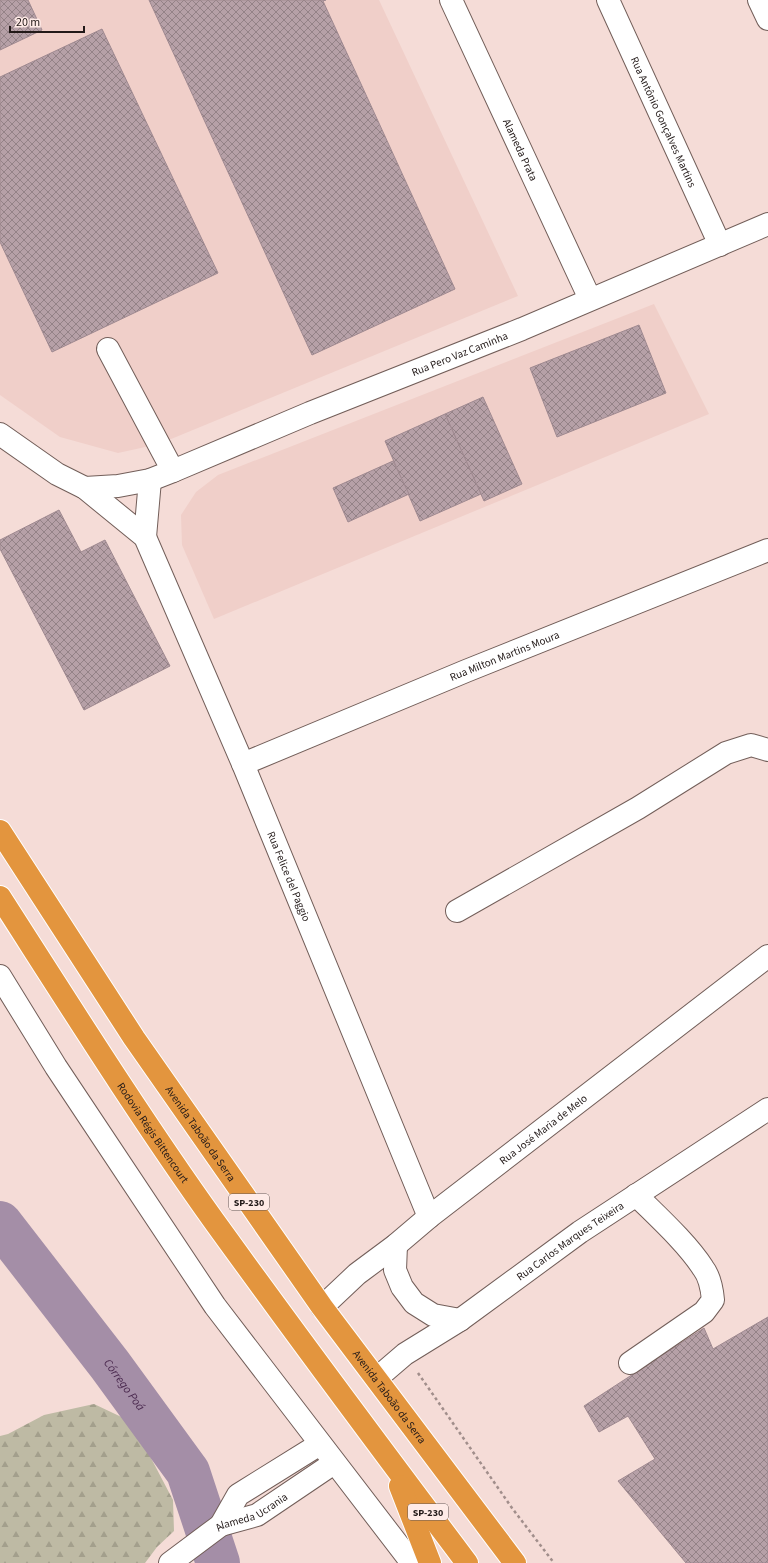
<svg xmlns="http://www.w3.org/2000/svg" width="768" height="1563" font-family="'Source Sans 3',sans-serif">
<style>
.built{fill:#f0cfc9}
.forest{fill:url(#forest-firs)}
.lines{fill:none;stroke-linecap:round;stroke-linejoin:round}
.river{stroke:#a48ea7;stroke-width:44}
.building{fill:url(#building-cross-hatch);stroke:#9f8990}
.minor-casing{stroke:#725e59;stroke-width:24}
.highway-casing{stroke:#fff;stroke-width:24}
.path{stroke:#a18e8b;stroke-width:2.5;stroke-dasharray:3 3;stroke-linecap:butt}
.minor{stroke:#fff;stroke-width:22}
.highway{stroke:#e3953e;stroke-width:22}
.labels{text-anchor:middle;stroke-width:4;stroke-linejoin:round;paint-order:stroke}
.shield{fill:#ffebe7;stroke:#645856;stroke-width:1}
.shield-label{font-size:10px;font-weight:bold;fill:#221918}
.street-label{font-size:11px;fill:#221918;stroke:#ffebe7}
.water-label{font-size:12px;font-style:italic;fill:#4c2b50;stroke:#ffebe7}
</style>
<defs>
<pattern id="forest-firs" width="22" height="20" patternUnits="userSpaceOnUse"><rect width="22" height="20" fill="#bebaa4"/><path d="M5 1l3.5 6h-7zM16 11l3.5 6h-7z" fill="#a39f8c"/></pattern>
<pattern id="building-cross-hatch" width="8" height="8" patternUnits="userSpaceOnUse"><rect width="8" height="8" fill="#b6a0a7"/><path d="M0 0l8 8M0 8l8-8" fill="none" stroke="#948287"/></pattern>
</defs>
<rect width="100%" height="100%" fill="#f5dcd7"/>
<g class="built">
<path d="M0,0H379L518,296L159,444L118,453L60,437L0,395Z"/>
<path d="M654,304L709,414L214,619L182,545L181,515L196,492L218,475Z"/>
</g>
<path class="forest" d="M94,1404L132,1422L173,1500L174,1531L157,1547L145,1563H0V1436L8,1434L44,1415Z"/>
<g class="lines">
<path class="river" id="s1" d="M0,1223L110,1365L188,1472L218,1563"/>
</g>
<g class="building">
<path d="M0,0H28L42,30L0,50Z"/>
<path d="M149,0H326L323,1L455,289L312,355Z"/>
<path d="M102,29L218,273L52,352L0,242V77Z"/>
<path d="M639,325L666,393L557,437L530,368Z"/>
<path d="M483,397L522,484L484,501L445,414Z"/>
<path d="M445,414L481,494L420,521L385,441Z"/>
<path d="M393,461L409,494L348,522L333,488Z"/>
<path d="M59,510L81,552L105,540L170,666L84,710L0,549V540Z"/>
<path d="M768,1317V1563H686L618,1481L655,1459L628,1416L599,1432L584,1406L704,1328L713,1349Z"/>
</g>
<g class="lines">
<g class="minor-casing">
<g id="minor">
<path id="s2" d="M451,0L590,299"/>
<path id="s3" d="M608,0L720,245"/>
<path d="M759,0L768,19"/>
<path d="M108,349L173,471"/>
<path id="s4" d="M0,434L57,474L85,488L145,537L243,764L429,1217"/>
<path id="s5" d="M85,488L118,486L150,480L173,471L310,413L522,329L768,224"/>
<path d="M145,537L150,480"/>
<path id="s6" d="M243,764L466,671L768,550"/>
<path d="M457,911L638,808L726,753L751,745L768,750"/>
<path d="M0,976L56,1067L215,1306L412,1563"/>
<path d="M396,1245L395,1270L402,1287L414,1303L433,1315L460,1320"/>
<path id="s7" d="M322,1307L357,1274L396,1245L429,1217L768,956"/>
<path d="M630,1363L704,1312L713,1300C712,1289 710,1277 703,1268C687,1243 657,1216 636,1195"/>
<path id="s8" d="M377,1378L405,1354L460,1320L580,1232L768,1109"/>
<path d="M221,1525L238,1495L320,1444"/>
<path id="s9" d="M170,1563L221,1525L257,1515L334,1463"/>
</g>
</g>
<g class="highway-casing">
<g id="highway">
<path id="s10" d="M0,831L134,1038L322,1307L515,1563"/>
<path id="s11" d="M0,897C70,1006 139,1116 214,1221C297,1336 382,1450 467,1563"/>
<path d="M400,1486L430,1563"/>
</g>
</g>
<path class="path" d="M418,1373L512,1508L554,1563"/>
<use href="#minor" class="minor"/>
<use href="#highway" class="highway"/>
</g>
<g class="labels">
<g class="shield">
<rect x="229" y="1194" width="40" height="16" rx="3"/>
<rect x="408" y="1504" width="40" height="16" rx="3"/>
</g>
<g class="shield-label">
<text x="249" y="1206">SP-230</text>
<text x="428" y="1516">SP-230</text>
</g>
<g class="street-label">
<text dy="4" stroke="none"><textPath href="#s3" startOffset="134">Rua Antônio Gonçalves Martins</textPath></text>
<text dy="4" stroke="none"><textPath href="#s2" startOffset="165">Alameda Prata</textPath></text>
<text dy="4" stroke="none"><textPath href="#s5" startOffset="400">Rua Pero Vaz Caminha</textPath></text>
<text dy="4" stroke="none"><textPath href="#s6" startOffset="283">Rua Milton Martins Moura</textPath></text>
<text dy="4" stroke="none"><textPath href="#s4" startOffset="547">Rua Felice del Paggio</textPath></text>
<text dy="4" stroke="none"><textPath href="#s7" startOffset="284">Rua José Maria de Melo</textPath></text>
<text dy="4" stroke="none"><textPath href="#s11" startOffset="281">Rodovia Régis Bittencourt</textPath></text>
<text dy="4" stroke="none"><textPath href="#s10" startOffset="363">Avenida Taboão da Serra</textPath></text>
<text dy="4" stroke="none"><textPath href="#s8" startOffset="237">Rua Carlos Marques Teixeira</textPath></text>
<text dy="4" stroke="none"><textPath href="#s10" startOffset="687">Avenida Taboão da Serra</textPath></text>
<text dy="4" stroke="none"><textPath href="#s9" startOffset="97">Alameda Ucrania</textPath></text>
</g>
<g class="water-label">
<text dy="4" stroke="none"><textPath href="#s1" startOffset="204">Córrego Poá</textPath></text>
</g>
</g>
<path d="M10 26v6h74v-6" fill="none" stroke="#221918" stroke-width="2"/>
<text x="16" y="26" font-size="12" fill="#221918" stroke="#ffebe7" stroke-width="3" paint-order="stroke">20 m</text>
</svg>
